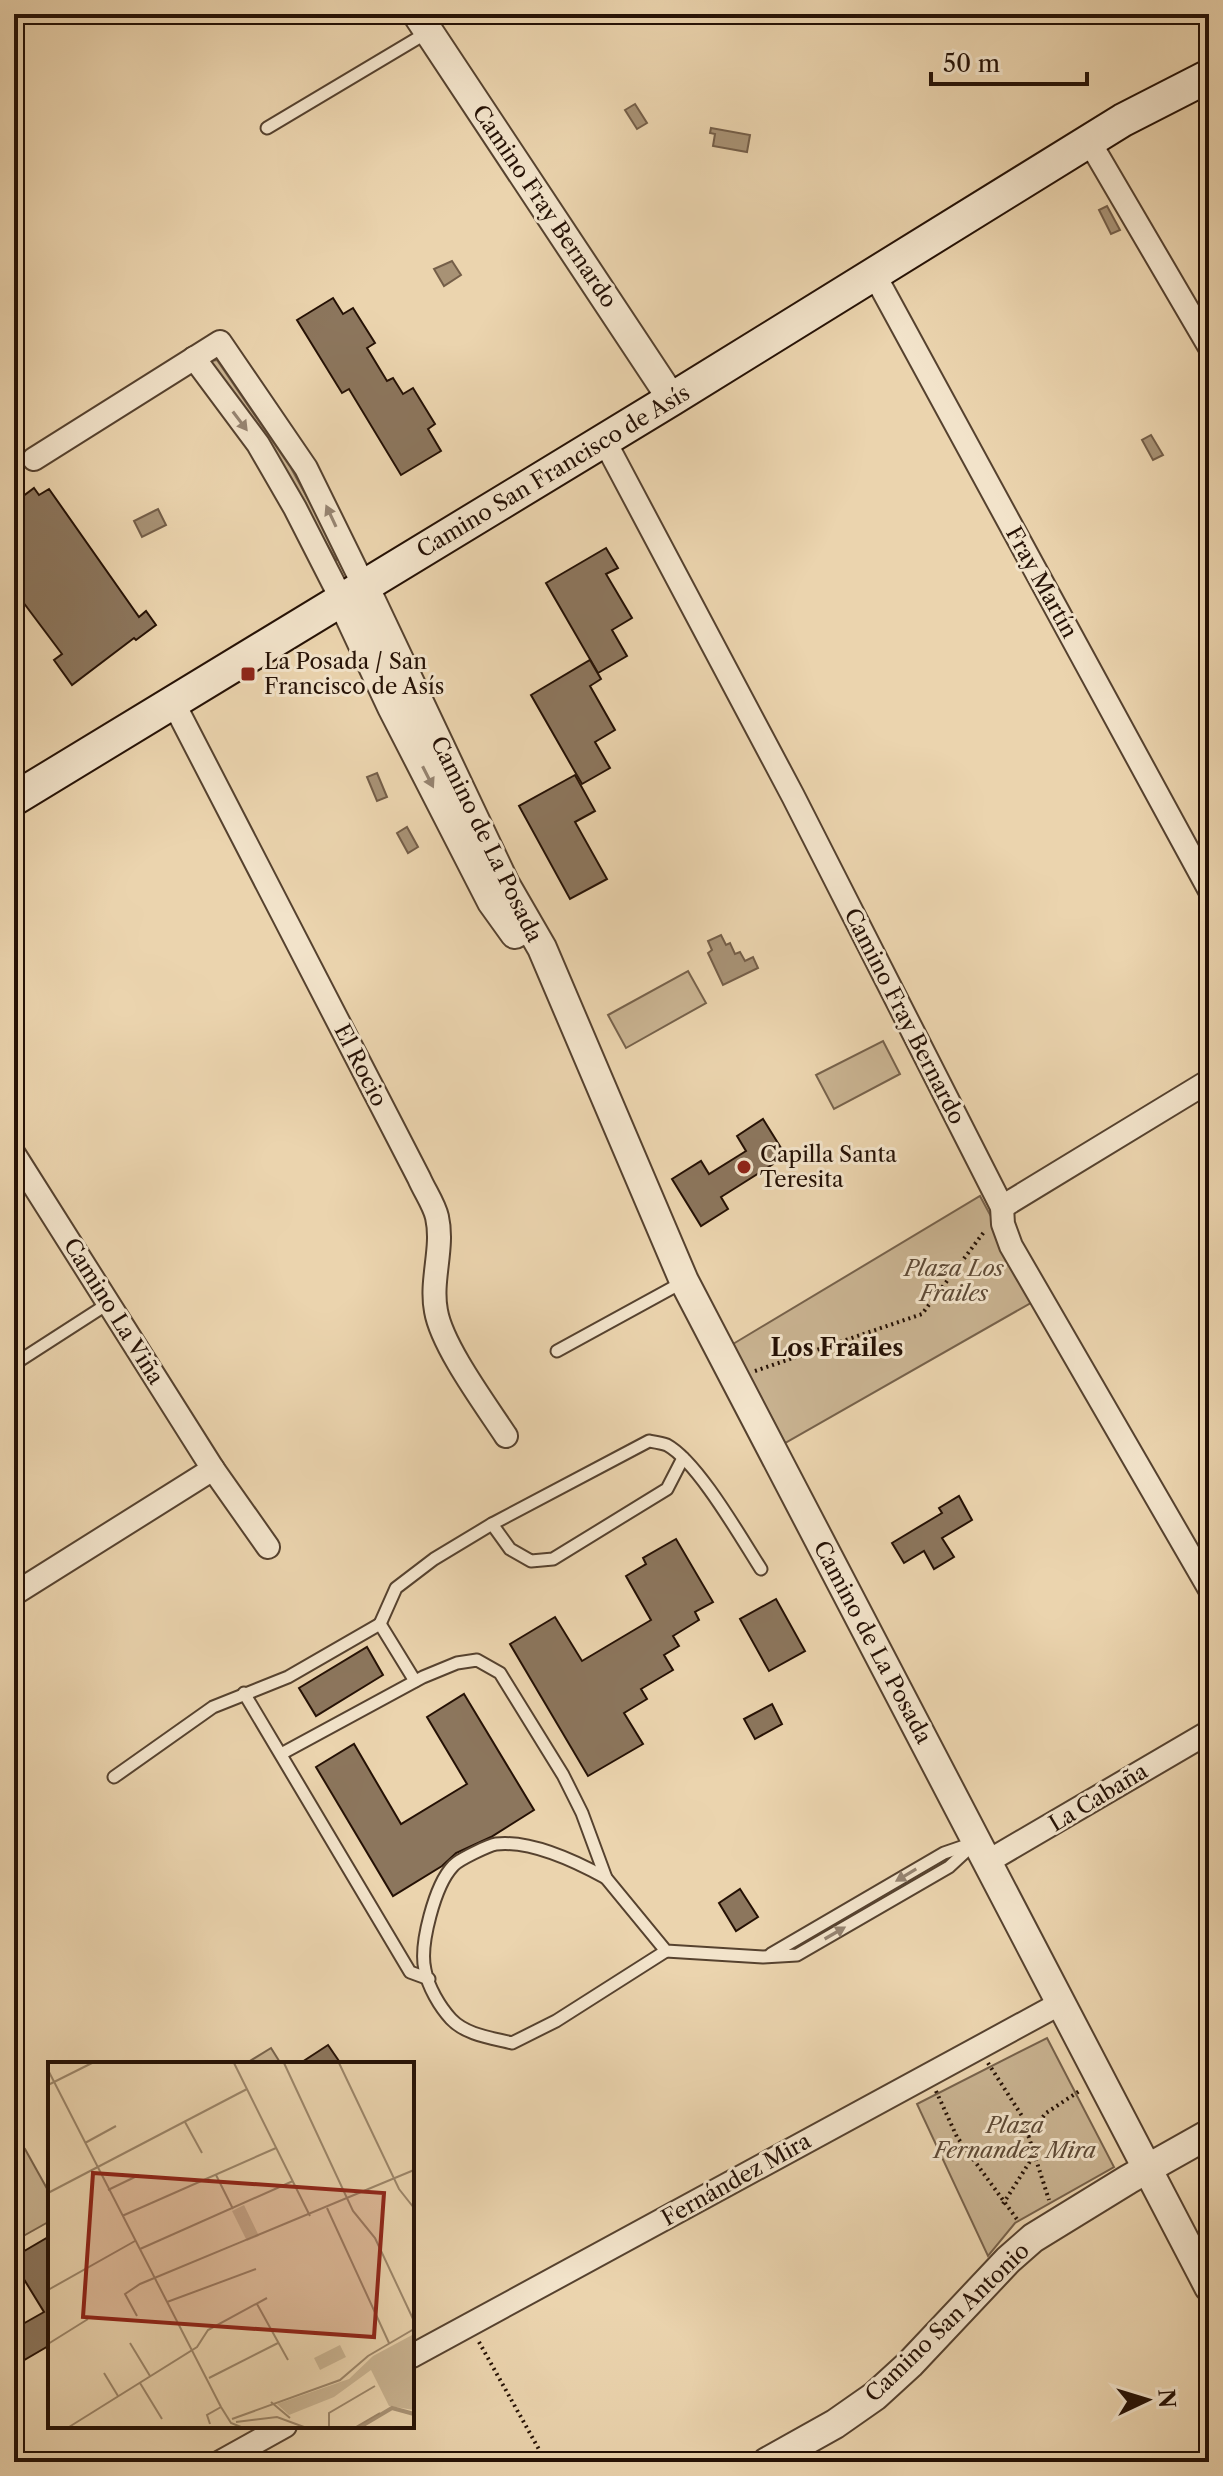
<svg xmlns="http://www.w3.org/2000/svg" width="1223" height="2476" font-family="'Libre Caslon Text',serif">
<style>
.green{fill:#c9b391;stroke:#77624b;stroke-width:2}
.water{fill:#a89275;stroke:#745e48;stroke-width:2}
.building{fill:#8c765d;stroke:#251105;stroke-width:2}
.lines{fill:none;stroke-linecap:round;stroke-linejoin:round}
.service-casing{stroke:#56422f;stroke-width:15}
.minor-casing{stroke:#56422f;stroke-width:26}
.tertiary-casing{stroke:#56422f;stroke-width:32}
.secondary-casing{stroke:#251105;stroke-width:36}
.path{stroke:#251105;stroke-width:4;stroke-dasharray:2 4;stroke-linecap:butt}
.service{stroke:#f2e3ca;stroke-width:11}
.minor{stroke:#f2e3ca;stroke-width:22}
.tertiary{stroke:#f2e3ca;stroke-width:28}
.secondary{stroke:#f2e3ca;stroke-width:32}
.oneway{fill:#968471}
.poi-dot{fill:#8f2418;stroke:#f2e3ca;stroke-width:3}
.labels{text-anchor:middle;stroke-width:6;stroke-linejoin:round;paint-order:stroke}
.street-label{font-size:22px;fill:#251105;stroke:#f2e3ca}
.poi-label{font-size:22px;fill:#251105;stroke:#f2e3ca;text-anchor:start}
.park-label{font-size:22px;font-style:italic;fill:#5e4a36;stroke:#f2e3ca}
.neighbourhood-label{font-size:24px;font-weight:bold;fill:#251105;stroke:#f2e3ca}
.inset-river{fill:none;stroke:#a89275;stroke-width:4}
.inset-road{fill:none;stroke:#9c866a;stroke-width:2}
.view{fill:#8f2418;fill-opacity:0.15;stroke:#8f2418;stroke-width:4}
.inset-edge{fill:none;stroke:#251105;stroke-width:4}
</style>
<rect width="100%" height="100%" fill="#ebd4ae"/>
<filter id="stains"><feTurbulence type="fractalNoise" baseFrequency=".0025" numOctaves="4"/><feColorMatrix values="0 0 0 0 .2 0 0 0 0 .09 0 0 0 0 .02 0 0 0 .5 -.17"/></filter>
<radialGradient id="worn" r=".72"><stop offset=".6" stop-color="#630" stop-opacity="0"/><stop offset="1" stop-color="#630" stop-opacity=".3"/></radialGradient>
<g class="green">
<path d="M217,360L291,468L341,559L336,560L274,454L212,365L211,361Z"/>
<path d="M688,971L706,1003L626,1048L608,1015Z"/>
<path d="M883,1041L900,1074L834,1109L816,1075Z"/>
<path d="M980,1196L1036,1300L785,1443L733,1344Z"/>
<path d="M1047,2038L1114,2167L1015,2223L988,2256L917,2104Z"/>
<path d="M271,2048L281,2064H245Z"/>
<path d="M25,2149L50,2194V2221L18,2239L14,2232V2155Z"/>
</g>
<g class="water">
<path d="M635,104L647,123L637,129L625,110Z"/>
<path d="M711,128L750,135L747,152L713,146L715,134L710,133Z"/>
<path d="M1107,206L1120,230L1111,234L1099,210Z"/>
<path d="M452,261L461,275L444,286L434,269Z"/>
<path d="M1151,435L1163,455L1153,460L1142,440Z"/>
<path d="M158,509L166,525L142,537L134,521Z"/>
<path d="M377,773L387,797L377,801L367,777Z"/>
<path d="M407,827L418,847L408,853L397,833Z"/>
<path d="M721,935L726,945L730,943L735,954L740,952L745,961L753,957L758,968L723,985L708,953L712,950L708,941Z"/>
</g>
<g class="building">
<path d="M333,298L343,314L353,308L375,343L367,348L387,381L393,378L403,394L413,388L435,424L428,429L441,451L401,475L349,389L342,393L297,320Z"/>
<path d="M34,488L39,495L49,489L139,617L146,611L156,625L136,640L134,638L72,685L54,660L62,654L14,590V503Z"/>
<path d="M606,548L618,568L606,574L632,618L612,630L627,656L598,673L546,583Z"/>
<path d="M590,660L601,679L590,686L615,730L595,742L610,768L582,784L531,695Z"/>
<path d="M575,775L595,811L575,822L607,879L570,899L519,806Z"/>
<path d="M763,1119L786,1156L721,1197L728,1209L701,1226L672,1179L701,1161L709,1174L746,1151L737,1136Z"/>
<path d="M959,1496L972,1520L942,1538L954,1557L934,1569L924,1551L904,1563L892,1543L942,1513L939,1508Z"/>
<path d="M676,1539L713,1602L695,1612L699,1620L673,1636L679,1646L664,1655L673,1670L641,1689L647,1699L624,1713L643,1744L588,1776L510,1644L555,1617L582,1661L651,1620L626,1576L646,1564L643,1558Z"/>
<path d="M776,1599L805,1651L769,1671L740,1619Z"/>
<path d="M367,1647L383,1675L316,1716L299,1688Z"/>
<path d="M464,1694L534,1810L491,1837L456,1853L442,1866L393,1896L316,1767L354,1744L401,1824L467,1784L427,1717Z"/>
<path d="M772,1704L782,1724L755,1739L744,1719Z"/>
<path d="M740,1889L758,1917L736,1931L719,1903Z"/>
<path d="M328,2045L341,2064H299Z"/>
<path d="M50,2236V2345L14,2366V2329L44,2312L14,2263V2257Z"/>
</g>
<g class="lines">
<g class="service-casing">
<g id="service">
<path d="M267,128L428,32"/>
<path d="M557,1351L683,1282"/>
<path d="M19,1361L109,1303"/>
<path d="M492,1524L510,1549L531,1561L553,1559L667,1489L683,1458"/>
<path d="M380,1624L396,1588L434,1559L492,1524L649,1441C655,1442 662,1443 667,1445C698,1462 741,1538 761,1569"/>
<path d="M244,1693L410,1972L429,1979"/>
<path d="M281,1754L423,1677L457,1663L477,1660L500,1673L563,1775L582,1813L606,1878L666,1951L763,1957L797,1955L949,1867L976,1842"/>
<path d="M114,1777L213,1707L288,1677L380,1624L415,1681"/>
<path d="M606,1878C577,1862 530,1840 496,1844C489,1845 458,1860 453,1866C435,1885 419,1945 425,1970C428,1987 440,2007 451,2019C466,2035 492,2038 512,2043L556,2021L666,1951"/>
<path d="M771,1954L944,1853L973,1843"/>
</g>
</g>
<g class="minor-casing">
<g id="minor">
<path d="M1089,141L1209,346"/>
<path d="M874,274L1209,889"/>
<path d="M194,358L258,444L295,508L342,600"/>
<path d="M604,440L793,796L1002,1207L1003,1224L1011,1246L1209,1588"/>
<path d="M34,459L220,342L306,468L364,586"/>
<path d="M173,702L419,1178C424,1190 434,1204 437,1217C444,1248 430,1280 436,1311C442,1346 485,1404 506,1436"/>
<path d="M14,1154L213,1469L268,1547"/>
<path d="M1002,1207L1209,1081"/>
<path d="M14,1594L213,1469"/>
<path d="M987,1862L1209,1732"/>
<path d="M412,2356L1061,2003"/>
<path d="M220,2462L285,2426"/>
</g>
</g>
<g class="tertiary-casing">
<g id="tertiary">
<path d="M417,14L672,399"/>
<path d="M364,586L505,884L542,948L684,1281L1209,2287"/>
<path d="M342,600L392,707L492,902L515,934"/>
<path d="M767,2462L835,2424L875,2396L910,2364L1008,2260L1033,2238L1129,2179L1209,2134"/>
</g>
</g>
<g class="secondary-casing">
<path id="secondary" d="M14,799L672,399L1123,120L1209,76"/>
</g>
<g class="path">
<path d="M755,1371L922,1314L984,1232"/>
<path d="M988,2063L1022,2116L1049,2200"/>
<path d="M936,2091L957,2137L1019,2222"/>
<path d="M1028,2136L1046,2113L1081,2090"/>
<path d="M1003,2204L1034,2155"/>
<path d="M479,2342L546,2462"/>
</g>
<use href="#service" class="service"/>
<use href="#minor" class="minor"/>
<use href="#tertiary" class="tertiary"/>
<use href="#secondary" class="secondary"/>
</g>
<defs><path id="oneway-solid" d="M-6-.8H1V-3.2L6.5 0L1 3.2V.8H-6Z" transform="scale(2)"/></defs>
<g class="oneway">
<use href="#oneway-solid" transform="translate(240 421) rotate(53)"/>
<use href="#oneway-solid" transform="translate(331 516) rotate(-115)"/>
<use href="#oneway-solid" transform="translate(428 777) rotate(63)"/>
<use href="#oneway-solid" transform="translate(906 1875) rotate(149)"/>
<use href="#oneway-solid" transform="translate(835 1933) rotate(-30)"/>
</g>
<g class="poi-dot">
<rect x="240" y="666" width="16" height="16" rx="4"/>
<circle cx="744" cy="1167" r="8"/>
</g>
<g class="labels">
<g class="street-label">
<text transform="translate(545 206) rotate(56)" y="8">Camino Fray Bernardo</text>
<text transform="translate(553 471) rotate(-31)" y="8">Camino San Francisco de Asís</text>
<text transform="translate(1042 582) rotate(61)" y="8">Fray Martín</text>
<text transform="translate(487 839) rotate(64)" y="8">Camino de La Posada</text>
<text transform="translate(905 1016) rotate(63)" y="8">Camino Fray Bernardo</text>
<text transform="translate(361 1065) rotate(63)" y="8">El Rocio</text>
<text transform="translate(114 1311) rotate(58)" y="8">Camino La Viña</text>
<text transform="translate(873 1642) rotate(62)" y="8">Camino de La Posada</text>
<text transform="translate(1098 1797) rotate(-31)" y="8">La Cabaña</text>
<text transform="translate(736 2179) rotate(-29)" y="8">Fernández Mira</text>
<text transform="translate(947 2322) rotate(-44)" y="8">Camino San Antonio</text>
</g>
<g class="poi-label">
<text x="264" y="669">La Posada / San<tspan x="264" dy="25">Francisco de Asís</tspan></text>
<text x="760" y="1162">Capilla Santa<tspan x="760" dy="25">Teresita</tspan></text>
</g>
<g class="park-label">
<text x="954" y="1276">Plaza Los<tspan x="954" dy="25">Frailes</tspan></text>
<text x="1015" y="2133">Plaza<tspan x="1015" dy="25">Fernandez Mira</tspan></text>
</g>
<g class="neighbourhood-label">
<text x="837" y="1356">Los Frailes</text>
</g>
</g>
<g transform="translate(48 2062)">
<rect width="366" height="366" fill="#ebd4ae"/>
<path d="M196,143L211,174L199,179L184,149ZM366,272V348L341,344L323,308L286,335L241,353L229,342L301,317L325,294ZM292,283L298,295L272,308L266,296Z" fill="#c9b391"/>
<path class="inset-river" d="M312,365L344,346L366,352"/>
<path class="inset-road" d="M186,1L262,154M236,1L305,149L327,176L366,259M291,1L351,127L366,146M0,8L173,345L183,361L193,365M0,23L44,1M137,60L154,91M37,81L68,64M168,113L185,147M60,128L91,113M0,131L199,27M279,146L341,281M74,154L228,86M92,187L245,119M0,228L87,179M119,240L208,207M209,242L240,298M89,254L77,232L92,222L366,108M82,281L102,314M0,282L40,257M56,311L70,334M161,316L230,281M92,321L114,357M223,340L242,356M184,357L292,318L320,294L366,267M188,360L229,355L256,365M162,362L159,353L173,345M21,365L149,285L160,268L219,236M281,365V351L327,324M308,365L332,351"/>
<path class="view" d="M45,111L336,131L326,275L35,255Z"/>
<rect width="366" height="366" class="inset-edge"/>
</g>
<rect width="1223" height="2476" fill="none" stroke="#ebd4ae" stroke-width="48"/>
<rect x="16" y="16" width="1191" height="2444" fill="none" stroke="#251105" stroke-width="4"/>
<rect x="24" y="24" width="1175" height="2428" fill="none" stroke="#251105" stroke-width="2"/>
<g transform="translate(1147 2400) rotate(86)" stroke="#f2e3ca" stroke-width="6" paint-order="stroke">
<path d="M0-6L14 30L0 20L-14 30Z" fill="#251105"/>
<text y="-12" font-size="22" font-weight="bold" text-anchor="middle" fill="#251105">N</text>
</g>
<path d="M931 72v12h156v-12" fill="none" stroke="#251105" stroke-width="4"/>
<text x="943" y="72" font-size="24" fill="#251105" stroke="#f2e3ca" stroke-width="6" paint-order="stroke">50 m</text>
<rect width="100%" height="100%" filter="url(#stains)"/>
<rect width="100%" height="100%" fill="url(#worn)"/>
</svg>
